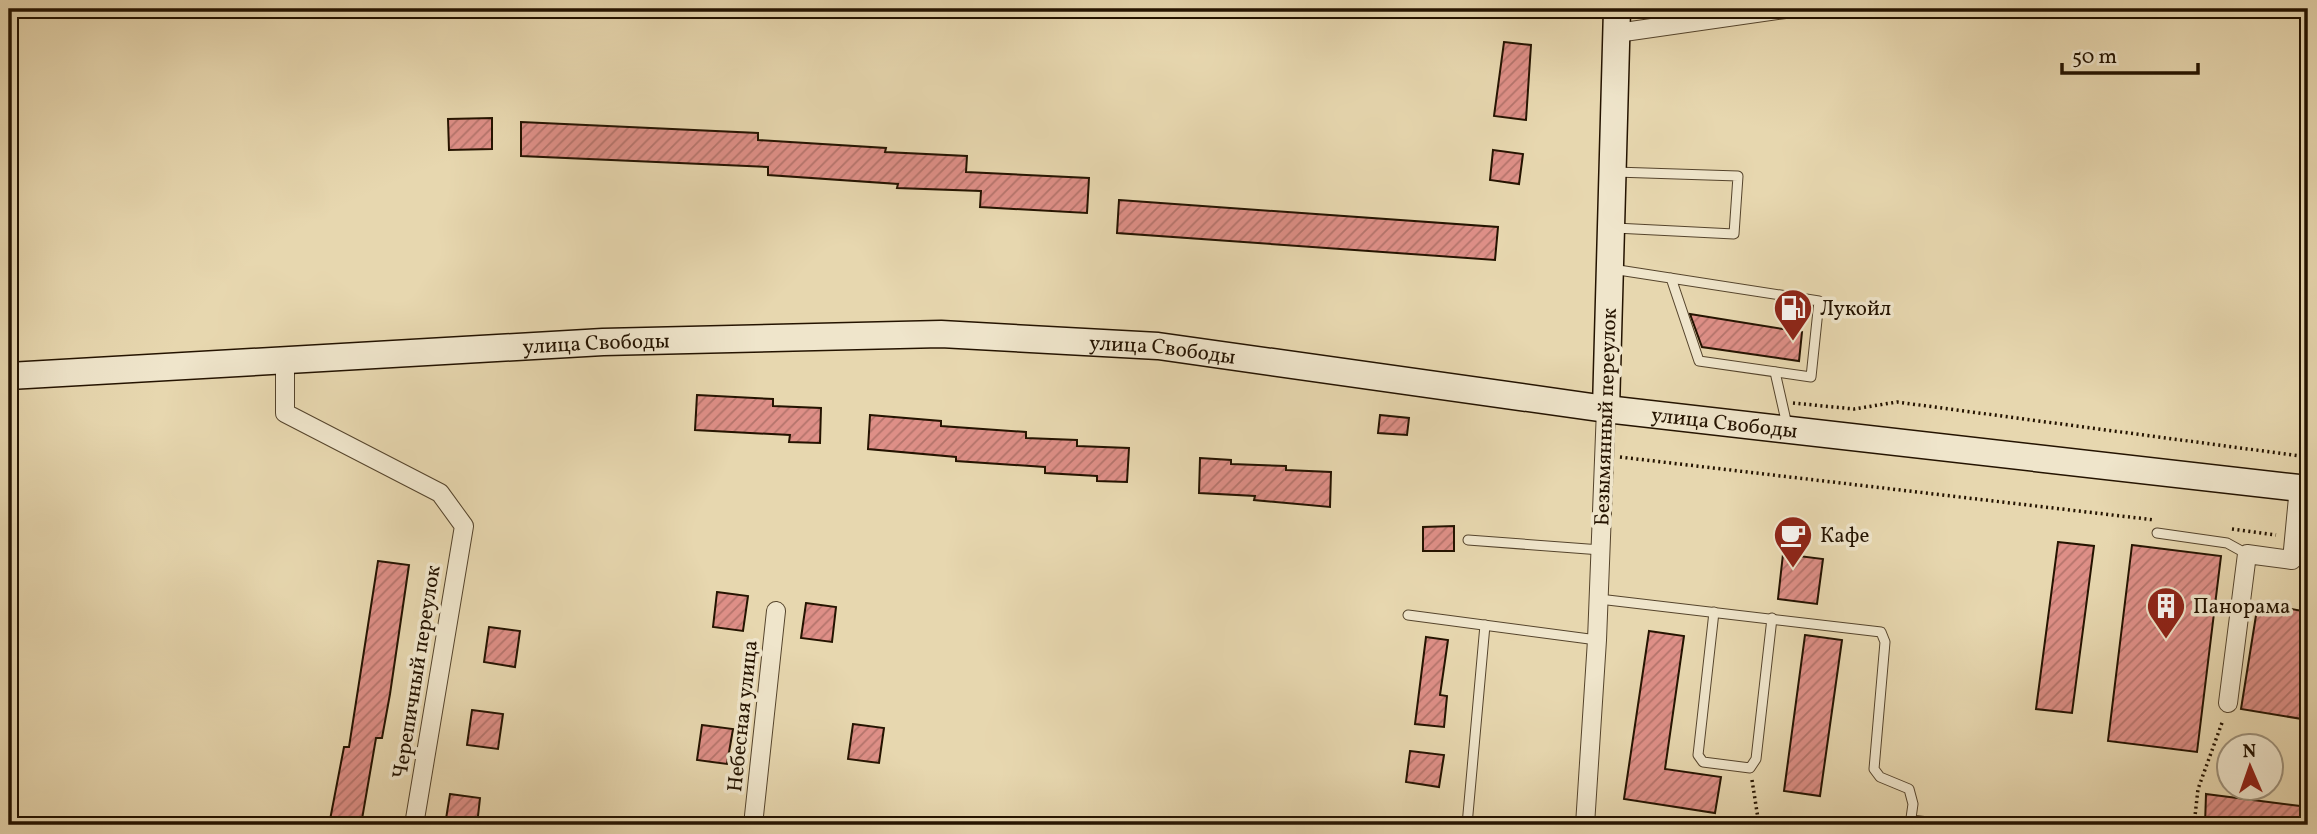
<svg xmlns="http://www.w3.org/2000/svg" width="2317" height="834" font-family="Vollkorn,serif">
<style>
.building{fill:url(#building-hatch);stroke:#241300;stroke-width:2}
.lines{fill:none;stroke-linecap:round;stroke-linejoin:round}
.lane-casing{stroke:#55442c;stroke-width:11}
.street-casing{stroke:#55442c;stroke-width:20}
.secondary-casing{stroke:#241300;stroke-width:29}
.path{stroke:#241300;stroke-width:3.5;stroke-dasharray:2 3.5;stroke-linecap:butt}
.lane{stroke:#efe5cb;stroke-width:9}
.street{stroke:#efe5cb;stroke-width:18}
.secondary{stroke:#efe5cb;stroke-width:26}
.labels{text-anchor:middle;stroke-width:7;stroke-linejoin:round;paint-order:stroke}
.poi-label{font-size:21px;fill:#241300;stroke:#efe5cb;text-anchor:start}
.street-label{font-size:21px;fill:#241300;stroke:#efe5cb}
</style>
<defs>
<pattern id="building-hatch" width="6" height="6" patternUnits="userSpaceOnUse" patternTransform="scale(1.75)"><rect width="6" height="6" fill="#de8f87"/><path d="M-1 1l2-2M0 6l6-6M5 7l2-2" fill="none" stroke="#b4746c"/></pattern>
</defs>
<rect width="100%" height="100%" fill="#e7d7af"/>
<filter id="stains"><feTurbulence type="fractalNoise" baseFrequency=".00286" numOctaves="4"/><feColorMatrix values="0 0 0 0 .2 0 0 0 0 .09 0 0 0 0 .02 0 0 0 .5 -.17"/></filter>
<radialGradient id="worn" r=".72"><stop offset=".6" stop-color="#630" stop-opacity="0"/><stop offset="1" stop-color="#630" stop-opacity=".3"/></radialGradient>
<g class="building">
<path d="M1504,42L1531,45L1526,120L1494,116Z"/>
<path d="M492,118V149L449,150L448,119Z"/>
<path d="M521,122L758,133V140L886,148L885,152L967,156L966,172L1089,178L1087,213L980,207L981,191L897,188L898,184L768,175V167L521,156Z"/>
<path d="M1493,150L1523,154L1519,184L1490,180Z"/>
<path d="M1119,200L1498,227L1495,260L1117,233Z"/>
<path d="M1690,314L1802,332L1799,361L1702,347Z"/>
<path d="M697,395L773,399V406L821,408L820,443L789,442L790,435L695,430Z"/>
<path d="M870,415L941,421V426L1026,432V438L1077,440V446L1129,448L1127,482L1097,481V476L1045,473V467L956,461V457L868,449Z"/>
<path d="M1380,415L1409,418L1407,435L1378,433Z"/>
<path d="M1200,458L1231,460V464L1286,466V470L1331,472L1330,507L1254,500L1255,496L1199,493Z"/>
<path d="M1454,526V551H1423V527Z"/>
<path d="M2058,542L2094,546L2072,713L2036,709Z"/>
<path d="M2132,545L2221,556L2197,752L2108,741Z"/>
<path d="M1783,554L1823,559L1817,604L1778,599Z"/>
<path d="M378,561L409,565L390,694L382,738H376L361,825H329L344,747H349Z"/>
<path d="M717,592L748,596L743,631L713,627Z"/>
<path d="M806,603L836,607L832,642L801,638Z"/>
<path d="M2258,603L2308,612V720L2241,709Z"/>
<path d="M489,627L520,631L515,667L484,662Z"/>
<path d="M1649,631L1684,636L1665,769L1721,777L1715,813L1624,799Z"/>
<path d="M1805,635L1842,640L1820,796L1784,791Z"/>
<path d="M1426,637L1448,640L1440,695L1447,696L1444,727L1415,724Z"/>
<path d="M472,710L503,714L498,749L467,745Z"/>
<path d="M853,724L884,728L879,763L848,759Z"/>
<path d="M702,725L733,729L727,764L697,760Z"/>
<path d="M1410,751L1444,755L1439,787L1406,782Z"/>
<path d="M450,794L480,798L477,825H445Z"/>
<path d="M2206,794L2308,807V825H2205Z"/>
</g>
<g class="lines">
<g class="lane-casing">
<g id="lane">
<path d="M1615,172L1738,176L1734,234L1615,228"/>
<path d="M1612,269L1819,301L1811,377L1699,361L1671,278"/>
<path d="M1775,372L1787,425"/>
<path d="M2157,533L2227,543L2247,554"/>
<path d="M1468,540L1601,550"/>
<path d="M2292,560L2308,563"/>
<path d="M1599,599L1881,632L1885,642L1874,769L1880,777L1909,789L1913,804L1910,825"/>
<path d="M1714,612L1698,755L1703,762L1750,768L1756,759L1772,618"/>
<path d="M1408,615L1597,640"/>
<path d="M1911,820L1954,825"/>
<path d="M1467,825L1485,625"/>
</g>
</g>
<g class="street-casing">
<g id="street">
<path d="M1617,33L1785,9"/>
<path d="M285,361V413L440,493L464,526L414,825"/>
<path d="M2228,703L2247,554L2292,560L2299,487"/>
<path d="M753,825L776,611"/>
<path d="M1585,825L1597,640L1606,409"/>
</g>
</g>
<g class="secondary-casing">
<g id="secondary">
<path id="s1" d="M9,376L603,342L941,334L1158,346L1606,409L2308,489"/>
<path d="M1606,409L1617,9"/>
</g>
</g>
<g class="path">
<path d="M1793,403L1854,409L1897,402L2308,457"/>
<path d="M1620,457L2155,520"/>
<path d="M2232,529L2276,535"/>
<path d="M1752,780L1759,825"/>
<path d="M2194,825L2198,789L2223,720"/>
</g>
<use href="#lane" class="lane"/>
<use href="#street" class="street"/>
<use href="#secondary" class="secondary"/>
</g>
<defs>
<g id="fuel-pin" transform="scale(2.0125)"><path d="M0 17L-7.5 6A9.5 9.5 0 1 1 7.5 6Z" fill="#8f2418" stroke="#efe5cb"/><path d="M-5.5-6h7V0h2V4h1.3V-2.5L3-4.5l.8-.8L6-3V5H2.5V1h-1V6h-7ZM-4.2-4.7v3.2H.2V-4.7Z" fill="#fff"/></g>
<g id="cafe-pin" transform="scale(2.0125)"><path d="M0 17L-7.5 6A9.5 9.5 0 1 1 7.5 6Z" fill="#8f2418" stroke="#efe5cb"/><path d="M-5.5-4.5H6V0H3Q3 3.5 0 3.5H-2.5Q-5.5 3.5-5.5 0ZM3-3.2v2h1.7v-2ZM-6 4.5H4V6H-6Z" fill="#fff"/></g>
<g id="building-pin" transform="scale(2.0125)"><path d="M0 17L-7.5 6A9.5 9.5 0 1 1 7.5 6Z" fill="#8f2418" stroke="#efe5cb"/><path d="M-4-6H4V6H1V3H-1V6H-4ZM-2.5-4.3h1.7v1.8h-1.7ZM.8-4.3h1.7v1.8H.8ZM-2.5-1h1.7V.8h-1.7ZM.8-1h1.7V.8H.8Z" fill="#fff"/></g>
</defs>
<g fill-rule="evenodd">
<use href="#fuel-pin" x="1793" y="308"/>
<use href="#cafe-pin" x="1793" y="535"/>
<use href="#building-pin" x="2166" y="606"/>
</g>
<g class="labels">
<g class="poi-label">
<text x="1820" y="315">Лукойл</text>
<text x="1820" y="542">Кафе</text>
<text x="2193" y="613">Панорама</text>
</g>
<g class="street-label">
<text dy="7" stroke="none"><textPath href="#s1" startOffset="588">улица Свободы</textPath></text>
<text dy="7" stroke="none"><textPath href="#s1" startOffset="1155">улица Свободы</textPath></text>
<text transform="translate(1605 417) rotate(-88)" y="7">Безымянный переулок</text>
<text dy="7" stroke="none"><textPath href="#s1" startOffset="1722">улица Свободы</textPath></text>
<text transform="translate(416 672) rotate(-81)" y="7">Черепичный переулок</text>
<text transform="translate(742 716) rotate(-84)" y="7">Небесная улица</text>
</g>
</g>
<rect width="2317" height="834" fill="none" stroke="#e7d7af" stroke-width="35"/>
<rect x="10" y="10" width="2296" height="813" fill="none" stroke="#241300" stroke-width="3.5"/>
<rect x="18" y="18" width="2282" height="799" fill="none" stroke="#241300" stroke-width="2"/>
<g transform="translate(2250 767) rotate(358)"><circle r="33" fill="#efe5cb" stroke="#9e917a" stroke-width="2"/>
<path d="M0-5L12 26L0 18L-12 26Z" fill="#8f2418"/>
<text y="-10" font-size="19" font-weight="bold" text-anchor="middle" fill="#241300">N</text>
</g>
<path d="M2062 63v10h136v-10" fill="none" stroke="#241300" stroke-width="3.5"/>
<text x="2072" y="63" font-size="21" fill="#241300" stroke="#efe5cb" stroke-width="5" paint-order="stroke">50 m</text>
<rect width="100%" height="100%" filter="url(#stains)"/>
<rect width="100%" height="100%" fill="url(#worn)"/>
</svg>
